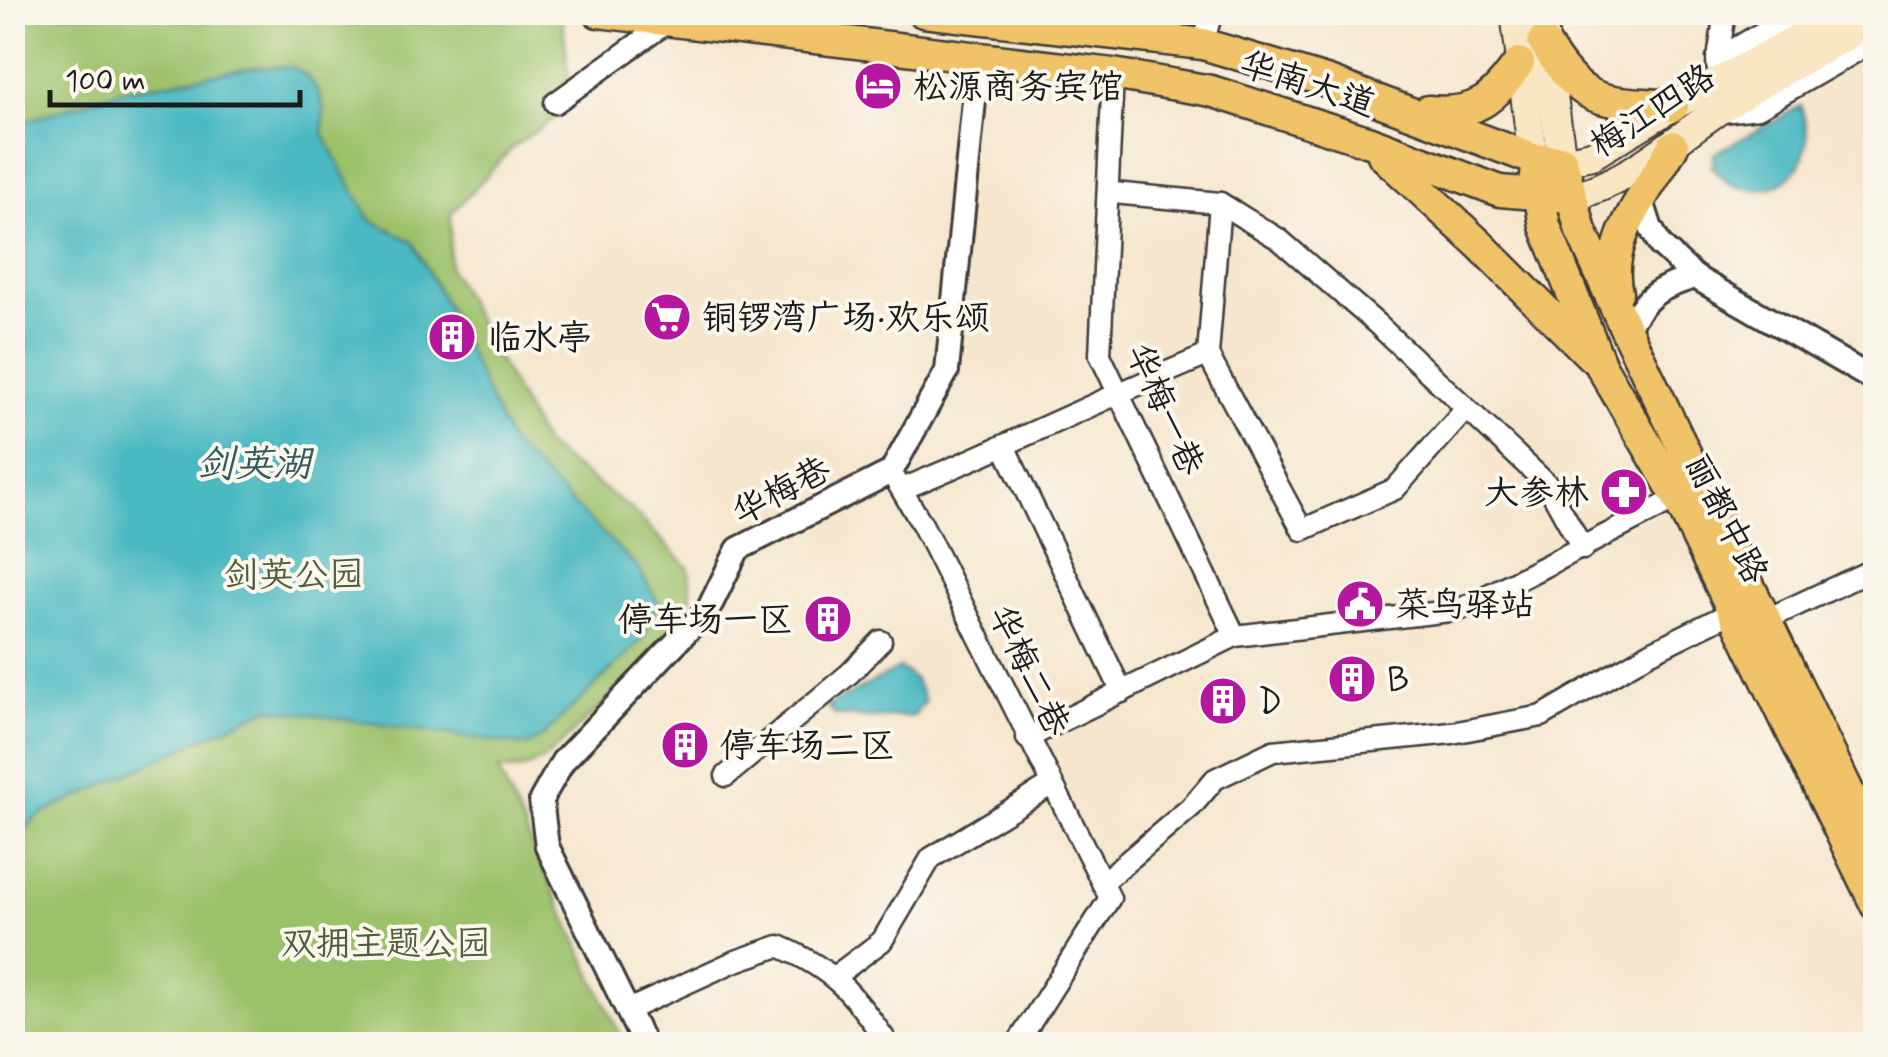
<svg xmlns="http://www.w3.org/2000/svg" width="1888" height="1057" font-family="Mynerve,'LXGW WenKai TC',sans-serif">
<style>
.green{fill:#9bc16b;stroke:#5c6e44;stroke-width:2.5}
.water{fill:#4bb9c2;stroke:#346a6f;stroke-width:2.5}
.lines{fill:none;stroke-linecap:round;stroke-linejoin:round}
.minor-casing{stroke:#3d3a37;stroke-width:25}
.tertiary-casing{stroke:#3d3a37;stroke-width:28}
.secondary-casing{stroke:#3d3a37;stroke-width:32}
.primary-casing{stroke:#3d3a37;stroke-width:35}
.minor{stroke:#fff;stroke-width:20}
.tertiary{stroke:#fff;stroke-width:22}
.secondary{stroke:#f9e7c3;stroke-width:28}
.primary{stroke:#f0c369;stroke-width:30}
.labels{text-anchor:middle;stroke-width:8;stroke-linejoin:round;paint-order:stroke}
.street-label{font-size:35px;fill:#1c1c1c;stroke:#fbf7ec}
.poi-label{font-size:35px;fill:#1c1c1c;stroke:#fbf7ec;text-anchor:start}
.park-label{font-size:35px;fill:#4f5e3c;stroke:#fbf7ec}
.water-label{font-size:38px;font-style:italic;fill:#2f5b5e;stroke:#fbf7ec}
</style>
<rect width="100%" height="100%" fill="#fbf7ec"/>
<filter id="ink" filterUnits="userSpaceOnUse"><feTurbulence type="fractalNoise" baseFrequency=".01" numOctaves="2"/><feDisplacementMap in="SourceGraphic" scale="20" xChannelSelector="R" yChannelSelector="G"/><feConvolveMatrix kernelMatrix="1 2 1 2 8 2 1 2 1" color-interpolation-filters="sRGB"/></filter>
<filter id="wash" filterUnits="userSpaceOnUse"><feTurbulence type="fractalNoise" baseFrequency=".0048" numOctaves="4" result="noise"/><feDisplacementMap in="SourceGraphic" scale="40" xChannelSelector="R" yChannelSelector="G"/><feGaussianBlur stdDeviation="2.25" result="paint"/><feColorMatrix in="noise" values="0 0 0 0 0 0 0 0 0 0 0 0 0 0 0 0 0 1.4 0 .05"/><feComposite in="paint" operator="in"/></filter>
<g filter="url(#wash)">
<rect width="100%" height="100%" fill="#f6e6ce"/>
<path class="green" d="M12,13L562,14L572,106L513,147L451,214L449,268L545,446L632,510L689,568L691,597L664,648L546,758L523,769L498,770L624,1044H13Z"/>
<g class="water">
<path d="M254,67H292L305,74L317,90L324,107L323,133L344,173L370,219L413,242L449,311L510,443L638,568L658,602L642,640L542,737L526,746L268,708L38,816L13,841V125L119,91Z"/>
<path d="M1801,106C1803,116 1808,127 1807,137C1805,177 1768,203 1729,183C1723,179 1717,171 1712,167L1714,154Z"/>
<path d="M900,668L915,680L925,701L914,716L869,718L835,715L827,706Z"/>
</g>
</g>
<g filter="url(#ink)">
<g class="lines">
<g class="minor-casing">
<g id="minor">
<path d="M1203,44L1212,12"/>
<path d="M1717,59L1797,12"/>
<path d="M1717,66L1725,12"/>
<path d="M1113,74L1100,355L1235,636"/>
<path d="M555,103L669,21"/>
<path d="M1722,112L1758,108L1876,40"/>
<path d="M1113,193L1220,203L1280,240L1377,324L1547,484L1583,549"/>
<path d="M1220,203L1208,355L1302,530L1395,489L1466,409"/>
<path d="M1005,448L1122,692"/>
<path d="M891,472L922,524L1110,898L1017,1044"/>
<path d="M902,489C1006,447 1105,397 1208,355"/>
<path d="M1763,621L1876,568"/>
<path d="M1027,738L1235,636L1459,610L1678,498"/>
<path d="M726,776L850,673L881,641"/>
<path d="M1102,883L1191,807L1215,779L1273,751L1452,733L1542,716L1651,652L1732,612"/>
<path d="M834,977L882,941L931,858L1051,785"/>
<path d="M628,1010L733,962L779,946C835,970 855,995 888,1044"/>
</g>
</g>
<g class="tertiary-casing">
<g id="tertiary">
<path d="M1642,201L1650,226L1660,245L1695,277L1876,381"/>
<path d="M1626,330C1646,296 1657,288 1695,277"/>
<path d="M644,1044L547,846L541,800L563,761L709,608L738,549L891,472L947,371L978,60"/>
</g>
</g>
<g class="secondary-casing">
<g id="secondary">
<path d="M1515,12L1533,159"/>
<path d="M1541,12L1562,161L1592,155L1673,106L1846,12"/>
<path d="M1571,197C1627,183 1669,144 1716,112C1766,78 1823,50 1876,19"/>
</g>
</g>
<g class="primary-casing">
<g id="primary">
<path d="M598,12L1113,74L1211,91L1370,142L1500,191L1571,197"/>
<path d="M923,12L1203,44L1326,81L1533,159L1562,161L1581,231L1626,330L1876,849"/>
<path d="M1543,41C1584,108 1600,100 1673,106"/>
<path d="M1428,111C1476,116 1493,100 1519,63"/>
<path d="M1383,155L1480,245L1591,356"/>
<path d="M1536,176L1545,226L1601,366L1678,498L1876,905"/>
<path d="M1617,293C1604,239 1649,191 1673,146"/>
</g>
</g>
<use href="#minor" class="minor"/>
<use href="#tertiary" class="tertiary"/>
<use href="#secondary" class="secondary"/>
<use href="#primary" class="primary"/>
</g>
</g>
<defs>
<g id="hotel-disc" transform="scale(2.5)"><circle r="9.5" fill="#b5179e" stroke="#fbf7ec"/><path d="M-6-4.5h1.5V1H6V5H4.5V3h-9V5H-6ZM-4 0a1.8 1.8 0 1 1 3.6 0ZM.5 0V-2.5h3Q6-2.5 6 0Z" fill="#fff"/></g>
<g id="supermarket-disc" transform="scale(2.5)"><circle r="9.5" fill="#b5179e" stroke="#fbf7ec"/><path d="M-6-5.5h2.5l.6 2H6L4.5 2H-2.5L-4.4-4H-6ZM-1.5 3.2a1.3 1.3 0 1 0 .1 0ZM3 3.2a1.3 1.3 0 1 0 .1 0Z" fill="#fff"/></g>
<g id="building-disc" transform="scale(2.5)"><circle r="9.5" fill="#b5179e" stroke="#fbf7ec"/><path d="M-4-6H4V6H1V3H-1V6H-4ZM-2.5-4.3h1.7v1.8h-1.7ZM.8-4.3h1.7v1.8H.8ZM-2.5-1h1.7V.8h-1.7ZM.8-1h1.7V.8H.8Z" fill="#fff"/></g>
<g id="pharmacy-disc" transform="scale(2.5)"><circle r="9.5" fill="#b5179e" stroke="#fbf7ec"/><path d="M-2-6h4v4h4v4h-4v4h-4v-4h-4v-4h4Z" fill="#fff"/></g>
<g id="civic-disc" transform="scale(2.5)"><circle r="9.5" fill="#b5179e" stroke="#fbf7ec"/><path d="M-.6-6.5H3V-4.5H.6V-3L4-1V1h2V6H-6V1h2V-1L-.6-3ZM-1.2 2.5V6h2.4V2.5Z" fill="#fff"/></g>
</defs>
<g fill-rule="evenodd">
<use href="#hotel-disc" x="878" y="86"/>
<use href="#supermarket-disc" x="667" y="317"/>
<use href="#building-disc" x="452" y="337"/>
<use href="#pharmacy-disc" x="1624" y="492"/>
<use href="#civic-disc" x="1360" y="604"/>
<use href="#building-disc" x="828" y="619"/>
<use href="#building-disc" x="1352" y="679"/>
<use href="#building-disc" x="1223" y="701"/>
<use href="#building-disc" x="685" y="745"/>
</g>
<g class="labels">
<g class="street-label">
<text transform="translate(1308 83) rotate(18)" y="12">华南大道</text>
<text transform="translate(1652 110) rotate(-33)" y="12">梅江四路</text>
<text transform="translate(1166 409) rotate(66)" y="12">华梅一巷</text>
<text transform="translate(781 490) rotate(-28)" y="12">华梅巷</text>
<text transform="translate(1727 518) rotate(63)" y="12">丽都中路</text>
<text transform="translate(1030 670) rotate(64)" y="12">华梅二巷</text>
</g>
<g class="poi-label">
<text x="913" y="98">松源商务宾馆</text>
<text x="702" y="329">铜锣湾广场·欢乐颂</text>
<text x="487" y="349">临水亭</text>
<text x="1589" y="504" text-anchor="end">大参林</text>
<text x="1395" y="616">菜鸟驿站</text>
<text x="793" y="631" text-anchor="end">停车场一区</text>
<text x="1387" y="691">B</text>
<text x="1258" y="713">D</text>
<text x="720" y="757">停车场二区</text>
</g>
<g class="park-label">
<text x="294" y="586">剑英公园</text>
<text x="386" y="955">双拥主题公园</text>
</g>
<g class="water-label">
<text x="254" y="476">剑英湖</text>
</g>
</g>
<rect width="1888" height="1057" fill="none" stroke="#fbf7ec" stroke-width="50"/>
<path d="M50 90v15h250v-15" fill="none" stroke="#1c1c1c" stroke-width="5"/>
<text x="65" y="90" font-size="30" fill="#1c1c1c" stroke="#fbf7ec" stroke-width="8" paint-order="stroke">100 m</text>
</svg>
